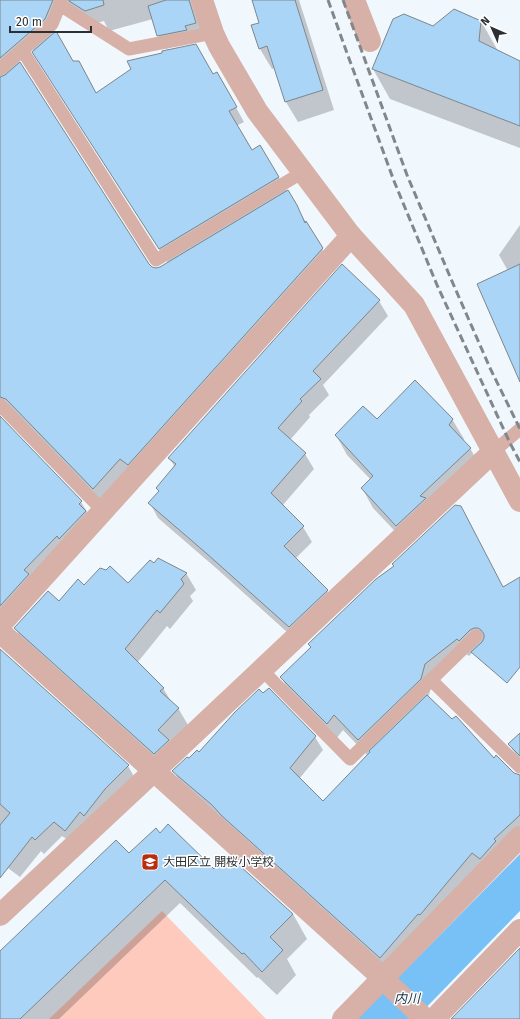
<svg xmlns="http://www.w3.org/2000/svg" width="520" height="1019" font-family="'Fira Sans','Noto Sans JP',sans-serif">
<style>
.green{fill:#ffcabe}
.water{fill:#78c1f7}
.shadow{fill:#0003;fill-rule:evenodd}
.building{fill:#abd5f6;stroke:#7d868c}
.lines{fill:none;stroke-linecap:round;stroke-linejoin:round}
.lane{stroke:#d7b0a7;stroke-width:13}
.street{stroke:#d7b0a7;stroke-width:22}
.rail{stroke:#82878b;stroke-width:3;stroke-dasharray:8 4;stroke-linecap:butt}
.labels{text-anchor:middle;stroke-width:3;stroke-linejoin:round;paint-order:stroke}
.poi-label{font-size:12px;fill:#2d3033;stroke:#fff;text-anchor:start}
.water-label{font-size:13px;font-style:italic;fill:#113147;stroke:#fff}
</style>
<rect width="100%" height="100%" fill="#f0f8fe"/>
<path class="green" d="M162,911L266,1019H49Z"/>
<path class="water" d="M520,854V911L415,1019H357Z"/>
<g class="shadow">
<path d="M0,0H210L203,36L166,49L158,35L153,19L109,31L104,21L93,24L62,8L51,37L72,62L96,94L213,76L217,73L244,122L236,126L252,151L260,146L330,262L101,502L2,413L0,416ZM33,50L42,66L168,263L156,269L151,268L148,265L19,62Z"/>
<path d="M253,0H299L334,110L298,122L286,102L275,68L272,69L260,49L261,23Z"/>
<path d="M394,20L433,27L481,21L498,51L520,62V148L390,99L373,69Z"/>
<path d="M520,225V375L508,271L499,255Z"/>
<path d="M379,301L388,316L323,385L329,395L309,415L310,417L290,440L305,454L314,469L282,506L303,527L312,542L295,559L327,590L336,606L298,642L216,568L158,518L150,503L159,492L157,488L175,467L169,458Z"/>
<path d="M0,418L81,502L89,515L0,622Z"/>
<path d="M452,419L464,439L463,441L470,448L481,468L408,545L373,508L362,488L371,480L347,455L336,435L377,420Z"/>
<path d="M154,565L186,573L196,590L190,596L193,601L170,629L167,626L137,663L163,688L172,703L178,708L188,725L164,770L25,645L15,628L85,586L128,584Z"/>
<path d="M520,578V637L479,646L469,656L466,654L433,680L429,695L428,696L494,759L514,774L520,776V835L388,971L181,784L174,771L200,753L268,689L315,737L323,750L299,779L323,802L368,756L343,730L336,739L290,693L281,677L311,648L309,644L503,588Z"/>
<path d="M0,655L128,766L136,780L74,844L62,836L44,854L41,851L20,877L0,862Z"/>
<path d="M520,734V760L517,757L509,744Z"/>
<path d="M160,834L214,871L293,914L307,939L287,959L296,975L277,995L258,977L257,978L180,903L59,1019H0V952L129,855Z"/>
</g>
<g class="building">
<path d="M0,0H53L45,19L0,58Z"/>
<path d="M69,0H103L104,5L85,11L69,1Z"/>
<path d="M166,0H189L196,23L185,26L187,30L157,36L148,6Z"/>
<path d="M252,0H295L323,90L285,102L267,46L259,49L251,25L259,23Z"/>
<path d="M454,9L481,21L479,41L520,61V126L372,69L393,19L404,14L433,26Z"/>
<path d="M56,31L73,61H79L96,93L131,69L127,61L162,53V51L196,44L213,74L217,72L237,107L229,111L252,150L260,145L279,177L159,249L32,52Z"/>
<path d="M20,62L149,264L152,267L156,268L160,267L288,190L297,205L305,223L306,221L323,248L128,465L120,459L93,489L6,399L0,397V77L5,75Z"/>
<path d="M342,264L380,300L313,371L321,379L300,399L302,401L278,428L306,453L271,493L304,526L284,546L328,590L289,627L206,553L148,503L159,491L156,488L176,464L168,458Z"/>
<path d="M520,264V382L477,284Z"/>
<path d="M415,380L453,419L449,425L471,448L420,496L426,498L396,526L361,488L373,476L335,435L363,406L377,419Z"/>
<path d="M0,416L82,501L79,504L86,511L59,539L57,536L24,570L29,574L0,606Z"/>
<path d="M455,505L461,506L503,587L520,577V667L507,683L471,652L482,642L484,638V634L481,630L478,628H474L470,630L459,641L457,639L425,664L421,679L358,740L334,715L327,724L280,677L311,647L308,644L376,579L394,566L392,564Z"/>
<path d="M158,558L187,573L181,579L184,584L160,613L157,610L125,649L164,688L160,691L179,708L158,730L169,740L154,754L14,628L48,591L59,601L78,579L84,585L100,568L106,570L110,566L128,583L150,560L154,563Z"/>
<path d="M0,649L129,765L105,789L84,816L80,812L65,831L54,822L35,840L32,837L0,878V825L10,813L0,804Z"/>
<path d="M269,688L316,736L290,768L323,801L370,752L369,751L427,695L452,719L456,716L494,758L496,755L514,773L520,775V815L494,839L496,841L480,859L472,853L420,915L418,914L380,958L222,816L212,805L172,771L187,757L189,758L197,750L199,752L235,712L259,689L263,693Z"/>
<path d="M520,733V756L508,744Z"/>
<path d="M168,824L214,869L228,855L293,914L270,937L283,950L262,972L244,953L242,954L165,880L20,1019H0V951L116,840L129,853L156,828L160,833Z"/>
<path d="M520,948V1019H451Z"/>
</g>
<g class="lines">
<g class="lane">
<path d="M61,0L60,5L129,49L213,33"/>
<path d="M22,50L156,260L303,172"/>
<path d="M0,69L52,24L60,5"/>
<path d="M0,405L103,511"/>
<path d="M493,452L520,429"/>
<path d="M262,670L350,759L476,636"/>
<path d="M431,680L520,767"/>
</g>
<g class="street">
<path d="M202,0L213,33L219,46L257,111L351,236L414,305L520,501"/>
<path d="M354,0L370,41"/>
<path d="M0,625L351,236"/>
<path d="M0,632L154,771L373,969L425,1019"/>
<path d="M0,915L154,771L493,452"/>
<path d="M343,1019L520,837"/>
<path d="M434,1019L520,930"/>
</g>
<g class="rail">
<path d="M328,0L347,53L394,181L437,285L510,443L520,462"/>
<path d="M343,0L407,175L451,279L490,368L520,429"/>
</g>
</g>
<defs>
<g id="school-square" transform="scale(0.9)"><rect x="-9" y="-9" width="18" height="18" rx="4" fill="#b82d0f" stroke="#fff"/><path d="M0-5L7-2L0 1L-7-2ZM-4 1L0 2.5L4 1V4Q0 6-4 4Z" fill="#fff"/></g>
</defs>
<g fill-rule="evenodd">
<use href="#school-square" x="150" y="862"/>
</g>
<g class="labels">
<g class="poi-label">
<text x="163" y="866">大田区立 開桜小学校</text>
</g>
<g class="water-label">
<text x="407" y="1003">内川</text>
</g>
</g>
<g transform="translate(492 28) rotate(315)" stroke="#ffffff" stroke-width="3" paint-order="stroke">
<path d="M0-3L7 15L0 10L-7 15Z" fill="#2d3033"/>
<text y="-6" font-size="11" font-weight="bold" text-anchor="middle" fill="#2d3033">N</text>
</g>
<path d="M10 26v6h81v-6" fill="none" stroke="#2d3033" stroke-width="2"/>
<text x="16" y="26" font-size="12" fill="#2d3033" stroke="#ffffff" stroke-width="3" paint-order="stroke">20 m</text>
</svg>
